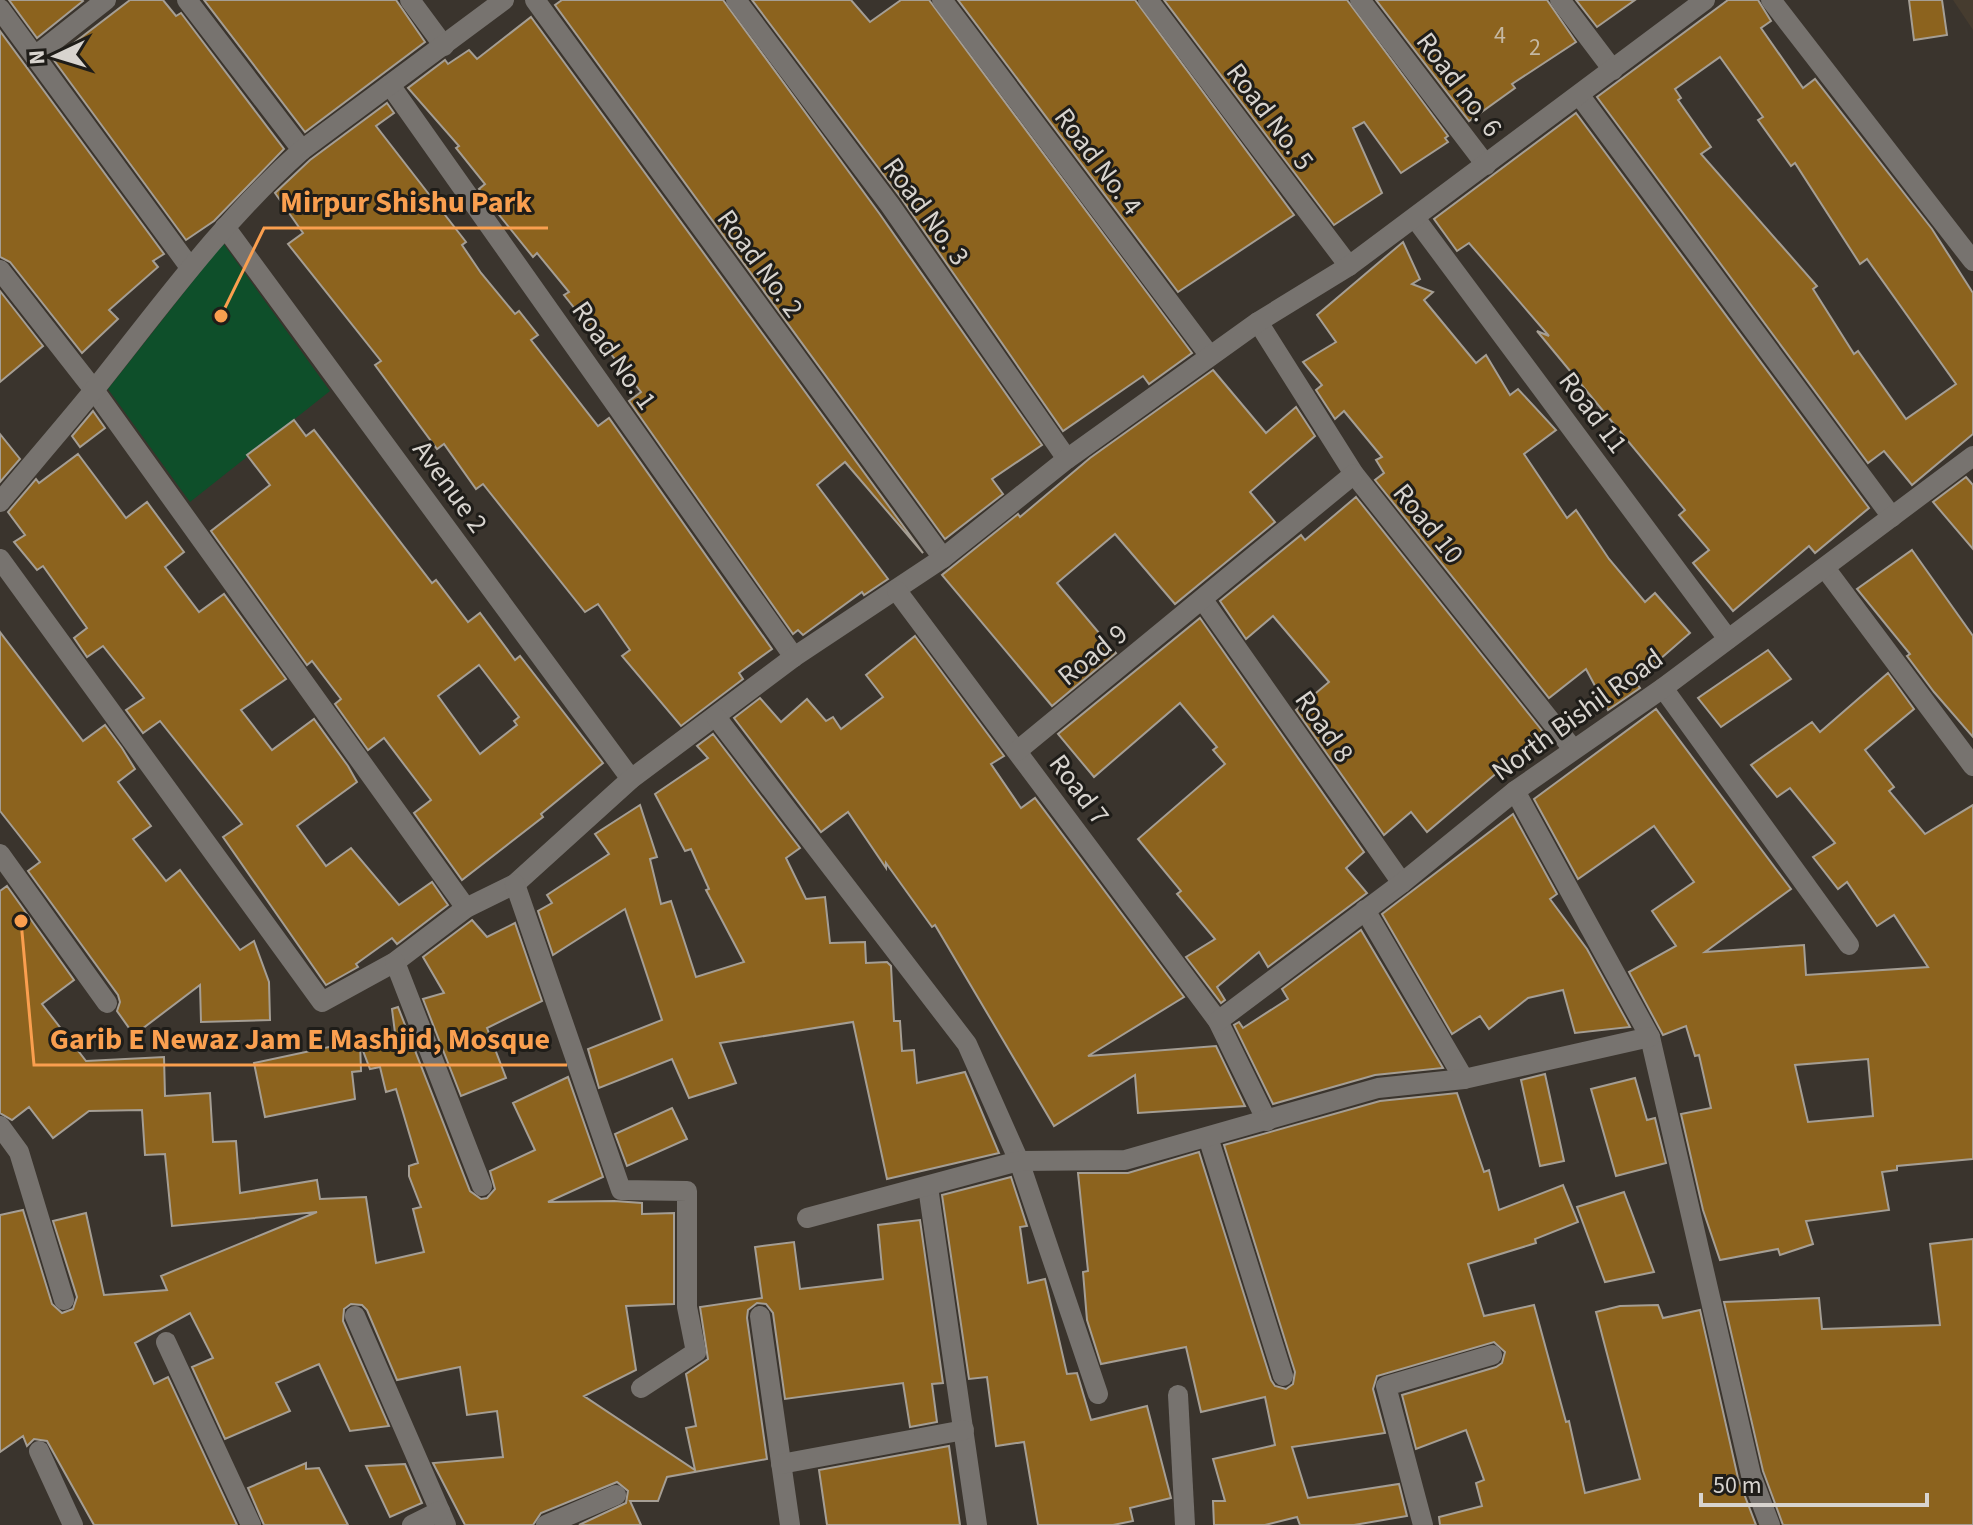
<svg xmlns="http://www.w3.org/2000/svg" width="1973" height="1525" font-family="'Source Sans 3',sans-serif">
<style>
.built{fill:#463c2f}
.green{fill:#0e4f2a}
.building{fill:#8c631e;stroke:#a59e94;stroke-width:2;fill-rule:evenodd}
.lines{fill:none;stroke-linecap:round;stroke-linejoin:round}
.minor{stroke:#77736f;stroke-width:20}
.labels{text-anchor:middle;stroke-width:6;stroke-linejoin:round;paint-order:stroke}
.number-label{font-size:24px;fill:#c5b8a3}
.street-label{font-size:28px;fill:#d8d4cf;stroke:#1f1d19}
.leader{fill:none;stroke:#fa9f4f;stroke-width:3}
.callout-dot{fill:#fa9f4f;stroke:#1f1d19;stroke-width:3}
.callout-label{font-size:30px;text-anchor:middle;font-weight:bold;fill:#fa9f4f;stroke:#1f1d19;stroke-width:6;stroke-linejoin:round;paint-order:stroke}
</style>
<rect width="100%" height="100%" fill="#3a342d"/>
<path class="built" d="M1953,0H1973V30Z"/>
<path class="green" d="M223,243L330,391L190,502L108,389Z"/>
<g class="building">
<path d="M9,0H82L83,1L37,38Z"/>
<path d="M130,0H163L176,16L181,13L284,149L214,221L186,240L53,59Z"/>
<path d="M204,0H396L425,42L305,132Z"/>
<path d="M562,0H723L879,213L1042,445L992,479L1003,494L945,539L555,5Z"/>
<path d="M752,0H851L870,22L901,0H929L1192,353L1149,384L1143,376L1063,431L901,198Z"/>
<path d="M958,0H1135L1294,215L1178,292Z"/>
<path d="M1164,0H1347L1448,136L1445,138L1448,142L1401,173L1364,122L1353,128L1382,193L1334,225Z"/>
<path d="M1376,0H1547L1576,42L1512,84L1515,88L1469,121Z"/>
<path d="M1576,0H1635L1597,27Z"/>
<path d="M1728,0H1758L1771,21L1761,28L1803,88L1815,79L1932,229L1973,293V434L1912,485L1884,451L1868,463L1597,97ZM1720,57L1763,117L1758,120L1791,166L1795,163L1860,264L1867,259L1956,384L1906,419L1858,351L1854,354L1813,289L1817,286L1701,154L1711,147L1678,100L1681,98L1675,89Z"/>
<path d="M1909,0H1942L1947,35L1914,40Z"/>
<path d="M531,17L923,553L845,462L817,485L888,579L864,595L862,592L803,635L798,630L793,634L629,401L641,392L564,295L569,292L537,253L533,257L487,200L479,189L485,184L456,148L459,146L408,88L445,60L448,64L469,50L477,59Z"/>
<path d="M0,31L164,254L153,261L158,267L109,310L118,319L82,353L10,262L0,257Z"/>
<path d="M387,103L394,113L376,126L466,242L462,245L481,273L515,314L519,311L538,335L531,340L598,426L609,418L772,649L739,673L743,679L681,726L622,656L630,650L598,604L585,612L483,484L476,489L444,444L437,449L375,365L381,361L288,244L303,233L275,193L310,160Z"/>
<path d="M1576,113L1869,508L1815,553L1809,546L1733,611L1693,563L1709,550L1679,515L1685,510L1537,331L1549,336L1469,243L1457,251L1434,219Z"/>
<path d="M1403,242L1420,279L1412,284L1433,292L1424,300L1476,363L1486,355L1510,395L1518,389L1556,430L1524,454L1567,518L1576,510L1609,559L1645,602L1655,593L1690,633L1635,681L1640,688L1608,710L1586,669L1549,698L1375,480L1384,473L1376,460L1382,457L1344,411L1335,419L1316,390L1322,385L1303,362L1336,342L1317,315Z"/>
<path d="M0,291L43,346L0,382Z"/>
<path d="M1213,370L1266,433L1296,407L1315,436L1250,492L1275,522L1175,604L1115,534L1057,583L1116,653L1052,706L942,575L1018,514L1020,517L1090,458Z"/>
<path d="M93,411L105,428L80,447L72,436Z"/>
<path d="M294,420L306,436L314,430L432,583L436,580L468,622L480,613L515,660L520,656L603,763L541,814L543,817L462,880L414,813L431,800L384,738L368,750L335,704L341,699L312,661L307,665L211,531L270,485L247,455ZM479,665L519,717L514,721L517,725L480,754L438,696Z"/>
<path d="M0,434L20,459L0,482Z"/>
<path d="M78,454L126,518L147,502L184,552L165,567L199,612L224,594L286,679L241,710L272,750L314,719L348,766L357,782L297,826L326,866L351,848L399,905L432,882L448,905L397,944L392,938L356,964L358,967L326,985L223,837L242,824L160,721L143,733L126,710L144,698L103,646L87,657L74,638L87,628L43,566L37,570L14,542L25,535L8,512L36,479L39,483Z"/>
<path d="M1966,477L1973,485V549L1933,502Z"/>
<path d="M1356,497L1544,733L1427,832L1411,812L1384,835L1296,710L1329,682L1273,616L1246,639L1220,601L1301,535L1305,540Z"/>
<path d="M1912,550L1973,636V737L1934,692L1907,656L1910,654L1857,589Z"/>
<path d="M1200,618L1364,852L1346,868L1367,893L1268,967L1259,952L1217,987L1225,1000L1221,1003L1186,957L1215,939L1177,894L1181,891L1138,839L1225,764L1213,750L1217,747L1180,703L1094,777L1058,734Z"/>
<path d="M0,632L83,741L105,725L122,748L135,769L118,782L151,826L133,839L166,881L180,870L240,950L254,941L269,982L270,1020L201,1022L200,985L134,1035L117,1011L120,1002L118,995L28,871L40,862L0,811Z"/>
<path d="M915,636L1004,756L991,764L1021,808L1035,798L1184,997L1088,1056L1216,1046L1245,1106L1138,1113L1135,1075L1054,1126L935,925L932,927L886,863V868L848,812L821,832L734,718L760,698L781,722L807,699L826,721L833,717L841,729L883,697L866,675Z"/>
<path d="M1768,650L1791,679L1721,727L1698,698Z"/>
<path d="M1888,673L1914,709L1865,750L1894,787L1889,791L1925,834L1973,805V1159L1897,1166V1170L1882,1172L1889,1210L1806,1221L1813,1244L1780,1255L1778,1249L1720,1260L1703,1210L1681,1114L1711,1108L1699,1055L1695,1056L1686,1026L1663,1035L1629,972L1676,946L1652,911L1694,882L1654,826L1578,879L1534,799L1656,709L1791,889L1705,952L1804,945L1806,975L1928,967L1894,915L1877,926L1847,882L1838,889L1813,857L1835,843L1790,788L1777,797L1751,765L1812,722L1820,732ZM1868,1059L1873,1116L1808,1122L1795,1065Z"/>
<path d="M713,734L800,848L786,858L806,899L825,897L830,943L865,942L866,963L887,962L891,966L894,1021H900L902,1051L914,1050L917,1083L965,1072L999,1153L887,1179L853,1022L720,1043L736,1083L689,1098L672,1059L599,1088L588,1049L662,1020L625,909L553,955L538,911L552,903L547,895L609,854L595,834L640,805L657,857L650,859L661,904L671,901L696,977L744,962L706,890L709,889L691,849L685,851L655,794L708,758L697,746Z"/>
<path d="M1513,814L1557,894L1550,899L1587,949L1630,1027L1575,1033L1563,990L1528,998L1489,1029L1480,1016L1452,1034L1382,914Z"/>
<path d="M7,886L74,980L42,1004L86,1061L164,1057L165,1096L210,1093L213,1142L236,1141L240,1193L317,1180L320,1199L366,1197L376,1263L424,1252L413,1209L421,1207L409,1176V1166L418,1163L396,1089L386,1092L380,1067L370,1069L360,1043L361,1071L352,1072L355,1099L265,1117L254,1063L395,1033L392,1009L398,1007L470,1191L481,1199L487,1198L495,1189L490,1171L535,1150L513,1103L568,1077L603,1177L548,1202L614,1201L642,1203V1214L674,1213V1304L626,1306L636,1370L584,1396L695,1470L686,1428L696,1426L686,1374L708,1359L700,1307L762,1298L755,1247L794,1242L800,1289L883,1279L878,1225L920,1220L943,1383L932,1384L937,1422L910,1427L903,1383L785,1399L773,1313L766,1304L757,1303L748,1310L747,1318L767,1459L667,1477L658,1501H630L641,1525H579L626,1503L628,1491L617,1482L541,1513L533,1525H465L433,1463L503,1457L497,1411L467,1415L460,1367L397,1380L367,1310L362,1305L351,1304L344,1309L343,1321L389,1426L350,1431L319,1364L276,1383L290,1411L225,1439L192,1367L213,1358L190,1313L135,1343L154,1384L168,1377L237,1525H94L47,1441L34,1439L27,1446L23,1436L0,1452V1215L23,1210L52,1304L62,1313L73,1309L77,1297L53,1221L86,1213L104,1295L167,1290L161,1276L317,1212L172,1226L165,1154L145,1155L142,1110L89,1111L53,1138L29,1107L12,1120L0,1113V891Z"/>
<path d="M472,920L487,937L515,923L542,1001L487,1028L506,1078L461,1096L423,999L444,993L423,957Z"/>
<path d="M1361,930L1443,1068L1375,1075L1273,1104L1234,1025L1239,1022L1243,1028L1288,999L1282,989Z"/>
<path d="M1545,1074L1564,1161L1540,1166L1521,1080Z"/>
<path d="M1635,1078L1647,1120L1655,1118L1666,1163L1616,1176L1591,1089Z"/>
<path d="M1457,1093L1484,1172L1489,1170L1499,1210L1563,1185L1578,1222L1535,1239L1536,1243L1468,1264L1484,1316L1534,1305L1566,1422L1569,1421L1585,1493L1640,1479L1596,1312L1620,1306L1658,1305L1663,1318L1700,1310L1738,1478L1756,1525H1440L1439,1517L1482,1506L1476,1483L1484,1480L1466,1430L1416,1449L1402,1395L1496,1367L1502,1363L1505,1352L1494,1342L1377,1376L1373,1389L1385,1433L1292,1447L1308,1498L1399,1484L1407,1516L1354,1525H1300L1297,1517L1265,1525H1214L1213,1501H1225L1213,1459L1275,1445L1265,1397L1201,1412L1186,1347L1101,1364L1087,1320L1083,1272L1088,1271L1078,1173H1128L1199,1152L1271,1380L1275,1386L1286,1389L1293,1384L1295,1372L1224,1145L1380,1101Z"/>
<path d="M672,1108L687,1139L627,1166L615,1134Z"/>
<path d="M1011,1177L1027,1226L1020,1227L1028,1283L1045,1279L1067,1374L1077,1373L1091,1420L1147,1406L1171,1498L1130,1508L1133,1521L1113,1525H1038L1024,1442L996,1446L987,1377L969,1379L942,1195Z"/>
<path d="M1624,1192L1654,1272L1605,1282L1577,1207Z"/>
<path d="M1973,1239V1525H1783L1763,1471L1724,1302L1819,1298L1822,1329L1940,1325L1930,1244Z"/>
<path d="M949,1446L960,1525H827L819,1470Z"/>
<path d="M306,1463V1469L319,1468L348,1525H264L248,1488Z"/>
<path d="M405,1464L422,1503L390,1517L366,1466Z"/>
</g>
<g class="lines">
<g class="minor">
<path d="M187,0L302,150"/>
<path d="M410,0L444,46"/>
<path d="M535,0L943,558"/>
<path d="M736,0L890,205L1067,459"/>
<path d="M942,0L1210,356"/>
<path d="M1148,0L1349,266"/>
<path d="M1360,0L1486,165"/>
<path d="M1560,0L1613,70"/>
<path d="M1771,0L1973,261"/>
<path d="M0,9L189,266"/>
<path d="M35,56L106,0"/>
<path d="M390,85L794,657"/>
<path d="M1580,96L1892,517"/>
<path d="M1415,218L1728,639"/>
<path d="M225,227L631,779"/>
<path d="M0,270L94,390L466,908"/>
<path d="M1258,322L1354,474L1573,749"/>
<path d="M0,502C31,465 63,428 94,390C161,306 222,221 302,150L504,0"/>
<path d="M0,559L322,1002L395,962L466,908L515,884L631,779L794,657L943,558L1067,459L1258,322L1349,266L1705,0"/>
<path d="M1825,568L1973,766"/>
<path d="M897,591L1218,1021L1267,1121"/>
<path d="M1203,600L1402,883"/>
<path d="M1663,688L1849,945"/>
<path d="M716,717L967,1044L1019,1161L1098,1394"/>
<path d="M1017,751L1354,474"/>
<path d="M1515,791L1650,1037L1751,1475L1770,1525"/>
<path d="M0,854L107,1003"/>
<path d="M515,884L621,1190L687,1191V1307L696,1352L641,1388"/>
<path d="M1365,910L1464,1079"/>
<path d="M395,962L482,1186"/>
<path d="M1218,1021L1402,883L1515,791L1663,688L1973,456"/>
<path d="M0,1126L19,1152L64,1300"/>
<path d="M1208,1137L1283,1376"/>
<path d="M928,1187L977,1525"/>
<path d="M807,1218L1019,1161L1125,1160L1378,1088L1464,1079L1650,1037"/>
<path d="M355,1316L446,1525"/>
<path d="M760,1316L790,1525"/>
<path d="M166,1342L251,1525"/>
<path d="M1178,1395L1185,1525"/>
<path d="M39,1451L73,1525"/>
<path d="M781,1464L964,1430"/>
<path d="M412,1525L440,1511"/>
<path d="M546,1525L616,1495"/>
<path d="M1423,1525L1386,1386L1492,1355"/>
</g>
</g>
<g class="labels">
<g class="number-label">
<text x="1500" y="43">4</text>
<text x="1535" y="55">2</text>
</g>
<g class="street-label">
<text transform="translate(1460 84) rotate(53)" y="10">Road no. 6</text>
<text transform="translate(1271 116) rotate(53)" y="10">Road No. 5</text>
<text transform="translate(1099 161) rotate(53)" y="10">Road No. 4</text>
<text transform="translate(927 211) rotate(54)" y="10">Road No. 3</text>
<text transform="translate(761 263) rotate(54)" y="10">Road No. 2</text>
<text transform="translate(615 355) rotate(55)" y="10">Road No. 1</text>
<text transform="translate(1594 412) rotate(53)" y="10">Road 11</text>
<text transform="translate(451 486) rotate(54)" y="10">Avenue 2</text>
<text transform="translate(1429 523) rotate(51)" y="10">Road 10</text>
<text transform="translate(1092 654) rotate(-39)" y="10">Road 9</text>
<text transform="translate(1577 714) rotate(-36)" y="10">North Bishil Road</text>
<text transform="translate(1325 726) rotate(55)" y="10">Road 8</text>
<text transform="translate(1080 789) rotate(53)" y="10">Road 7</text>
</g>
</g>
<path class="leader" d="M221 316L264 228H548M21 921L34 1065H567"/>
<g class="callout-dot">
<circle cx="221" cy="316" r="8"/>
<circle cx="21" cy="921" r="8"/>
</g>
<g class="callout-label">
<text x="406" y="212">Mirpur Shishu Park</text>
<text x="300" y="1049">Garib E Newaz Jam E Mashjid, Mosque</text>
</g>
<g transform="translate(56 56) rotate(266)" stroke="#1f1d19" stroke-width="6" paint-order="stroke">
<path d="M0-6L14 30L0 20L-14 30Z" fill="#d8d4cf"/>
<text y="-12" font-size="22" font-weight="bold" text-anchor="middle" fill="#d8d4cf">N</text>
</g>
<path d="M1701 1493v12h226v-12" fill="none" stroke="#d8d4cf" stroke-width="4"/>
<text x="1713" y="1493" font-size="24" fill="#d8d4cf" stroke="#1f1d19" stroke-width="6" paint-order="stroke">50 m</text>
</svg>
